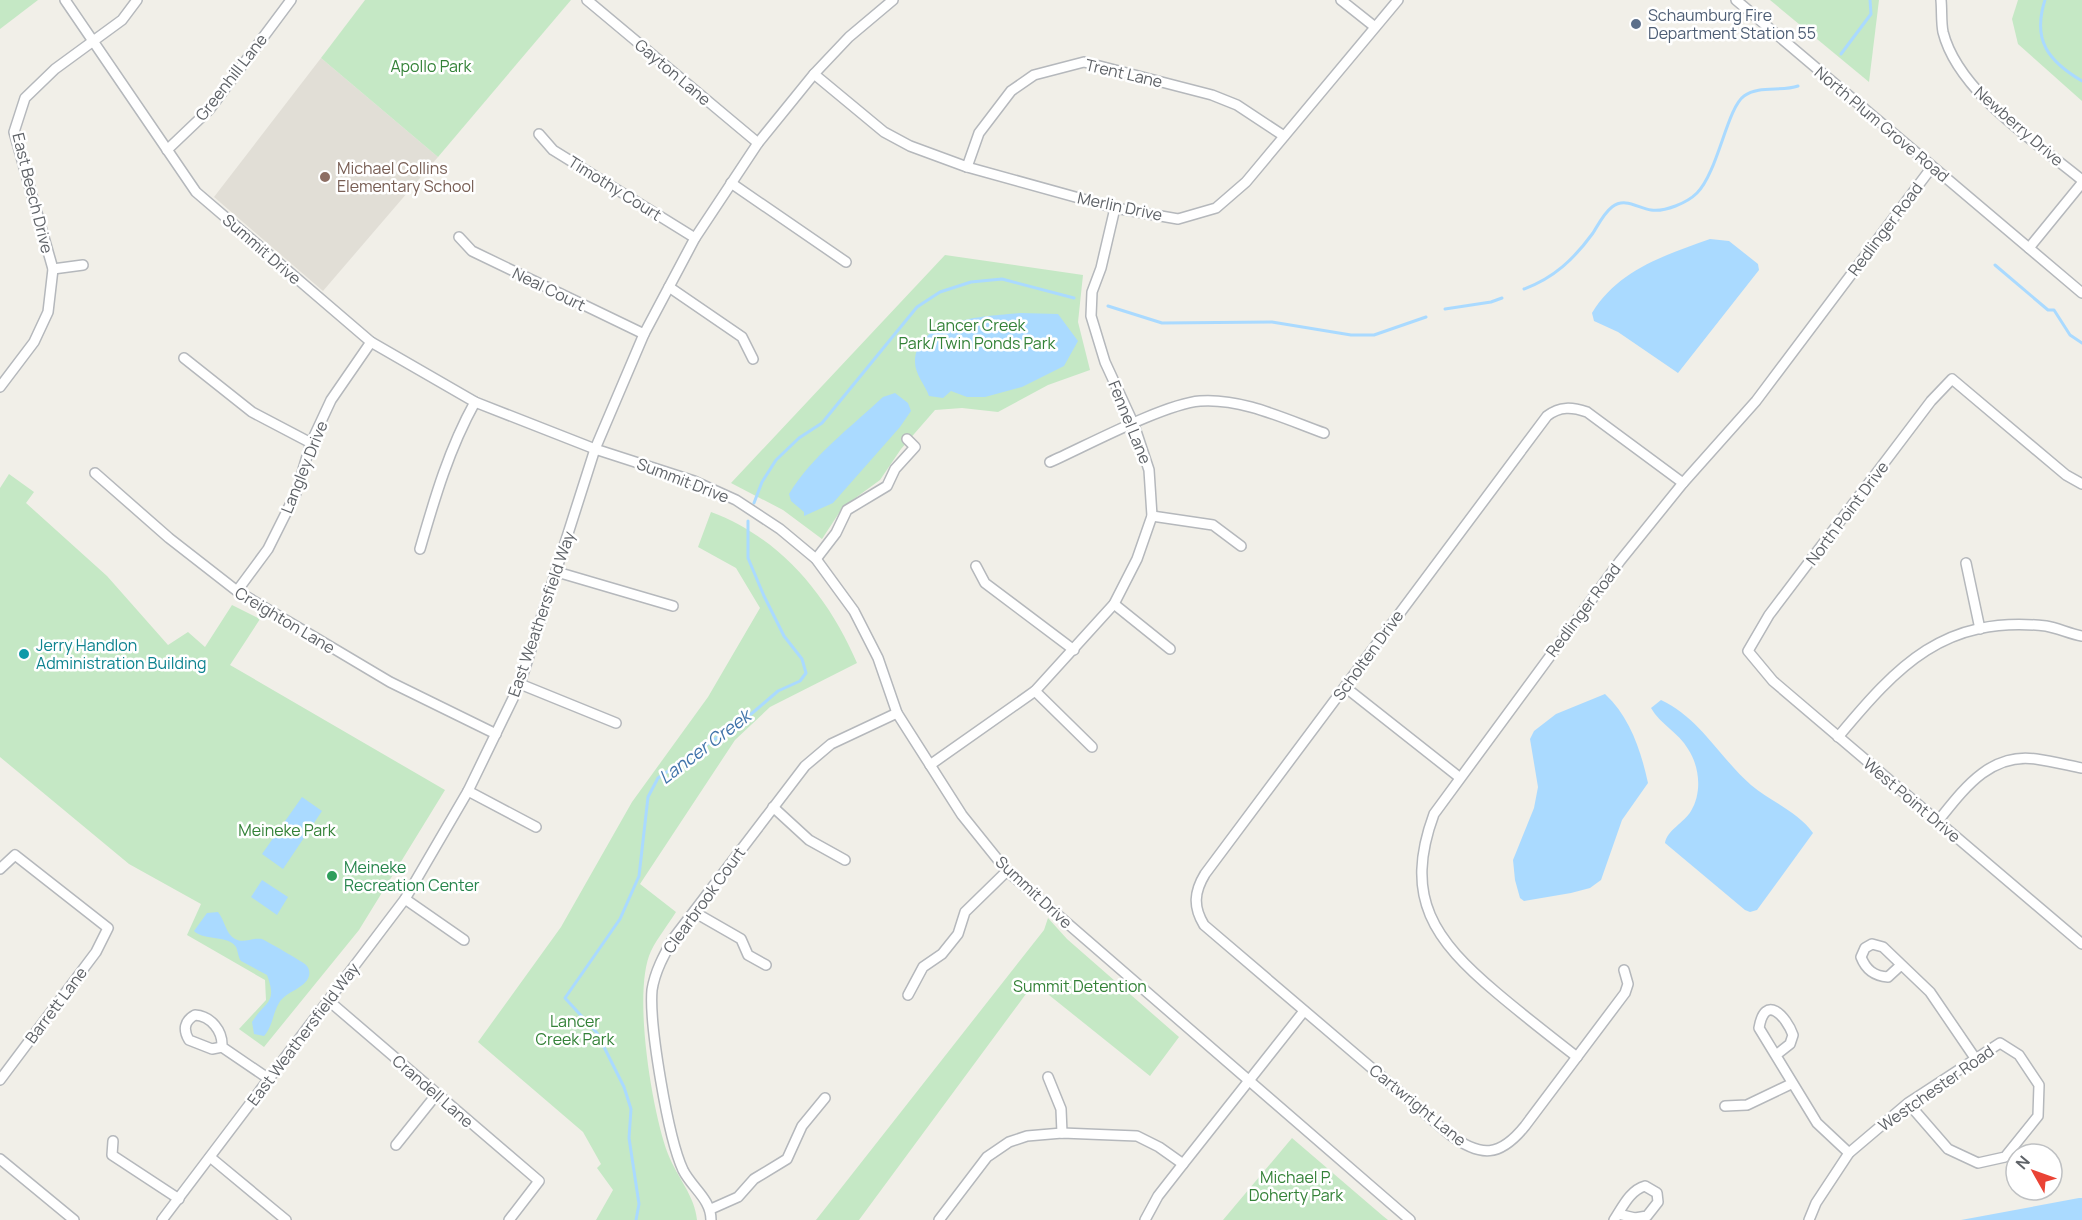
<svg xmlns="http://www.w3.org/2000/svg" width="2082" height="1220" font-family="Manrope,sans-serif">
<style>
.education{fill:#e1ded6}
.green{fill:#c5e8c5}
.water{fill:#aadaff}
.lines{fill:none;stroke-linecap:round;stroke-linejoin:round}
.stream{stroke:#aadaff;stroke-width:3}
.minor-casing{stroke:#b5b8bc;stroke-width:12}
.minor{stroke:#fff;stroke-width:9}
.service-dot{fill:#5c6f8a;stroke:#fff;stroke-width:2}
.education-dot{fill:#8d6e63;stroke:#fff;stroke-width:2}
.culture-dot{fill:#0f9aa8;stroke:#fff;stroke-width:2}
.leisure-dot{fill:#2e9e5b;stroke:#fff;stroke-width:2}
.labels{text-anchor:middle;stroke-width:5;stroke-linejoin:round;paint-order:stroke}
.service-label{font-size:16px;fill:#4e5e75;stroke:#fff;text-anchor:start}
.park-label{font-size:16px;fill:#348238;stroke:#fff}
.street-label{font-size:16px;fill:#5f6368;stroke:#fff}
.education-label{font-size:16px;fill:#785e54;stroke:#fff;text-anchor:start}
.culture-label{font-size:16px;fill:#0d838f;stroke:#fff;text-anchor:start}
.leisure-label{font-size:16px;fill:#27864d;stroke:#fff;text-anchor:start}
.water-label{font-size:18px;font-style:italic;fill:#4174aa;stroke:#fff}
</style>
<rect width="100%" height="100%" fill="#f1efe8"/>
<path class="education" d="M321,58L438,157L323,291L214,197Z"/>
<g class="green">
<path d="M0,0H38L0,29Z"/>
<path d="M365,0H571L438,157L321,58Z"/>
<path d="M1770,0H1879L1869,82Z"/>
<path d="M2018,0H2082V101L2018,44L2012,19Z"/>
<path d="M945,255L1083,275L1078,322L1090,370L1048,385L998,412L962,408L935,410L901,449L880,480L843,507L822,539L783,510L731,483Z"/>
<path d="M9,474L34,492L26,503L107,576L168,645L188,632L205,647L232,605L260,619L230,665L445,790L359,930L264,1047L239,1029L266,1000L265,980L187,935L201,904L129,864L0,757V488Z"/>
<path d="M711,512C781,538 828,596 857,663L770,707L735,740L640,884L676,912C668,925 658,937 651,951C632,991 652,1112 668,1154C677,1177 695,1196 697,1220H596L613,1190L597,1168L601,1164L583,1132L478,1042L561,927L632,802L708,697L760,608L736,568L698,547Z"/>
<path d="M1048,918L1067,939L1179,1037L1150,1076L1034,983L859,1220H816L1044,930Z"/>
<path d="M1292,1138L1383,1216L1388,1220H1223Z"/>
</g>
<g class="water">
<path d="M1710,239L1729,241L1758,264L1759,270L1678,373L1618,332L1594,321L1592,313C1618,270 1665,255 1710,239Z"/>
<path d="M1020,313L1058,314L1078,341L1064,366L1022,387L985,397H967L951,391L943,398L929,396C925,385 915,374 915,362C915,318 989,316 1020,313Z"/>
<path d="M895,393L908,403L911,411L900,427L833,503L804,516V512L791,501L789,494C812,456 851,427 883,397Z"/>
<path d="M1605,694C1630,717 1641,751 1648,783L1622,820L1601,880L1590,888L1571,893L1524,901L1520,898L1515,880L1513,860L1534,808L1538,787L1530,739L1534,731L1556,714Z"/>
<path d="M1661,700C1700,718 1720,758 1751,785C1770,801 1798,812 1813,833L1757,910L1750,912L1745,910L1665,843C1667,830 1684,823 1691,811C1702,793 1700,767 1688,749C1679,733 1660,724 1651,708Z"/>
<path d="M302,797L322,811L283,869L262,854Z"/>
<path d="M262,880L288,897L277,915L251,897Z"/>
<path d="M218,912C225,921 226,934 235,939C245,944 252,937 262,939C265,940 301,961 305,964C309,967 310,972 309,976C305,989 286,991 279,1003C272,1015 273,1026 264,1036L254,1034L252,1022C265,1001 278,1004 267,975L241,961C238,957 238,951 236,947C229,935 204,941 194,931L207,913Z"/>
<path d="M2079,1198H2082V1220H1961Z"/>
</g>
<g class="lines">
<g class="stream">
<path d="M2045,0C2032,40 2048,61 2082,81"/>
<path d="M1841,54L1871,14L1870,0"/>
<path d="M1995,265L2048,310H2054L2070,335L2082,343"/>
<path d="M1524,289C1554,278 1574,259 1593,233C1598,225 1604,213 1612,207C1625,197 1638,208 1651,210C1665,212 1687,203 1697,193C1718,172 1727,108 1744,96C1759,85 1781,92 1798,86"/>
<path d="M1108,306L1162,323L1272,322L1351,335H1374L1426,317"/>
<path d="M1445,309L1491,302L1502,298"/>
<path d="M754,503L762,482L776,460L799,438L822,423L917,307L940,292L971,282L1002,279L1074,298"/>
<path d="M636,1220L639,1204L629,1138L631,1109L624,1087L597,1033L565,998L620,919L639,876L648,797L658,778L750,715L778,691L800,681L806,673L802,659L784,636L764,596L748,558V521"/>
</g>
<g class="minor-casing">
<g id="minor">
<path d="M65,0L196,192L371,342L475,402L595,449L694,481L736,500L780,529L816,559L854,611L878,658L897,713L962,815L1007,871L1410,1220"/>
<path d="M587,0L758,143"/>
<path d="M1341,0L1375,27"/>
<path d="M1736,0L2082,293"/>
<path d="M1941,0C1942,10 1941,22 1943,32C1958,92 2036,142 2082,180"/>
<path d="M814,74L884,132L910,146L967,167L1115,208L1178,219L1216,208L1246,182L1398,0"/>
<path d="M539,134L553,150L695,238"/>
<path d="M167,150L209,110L291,0"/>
<path d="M967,167L979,133L1011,91L1034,75L1084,62L1212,95L1237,105L1284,136"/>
<path d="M731,183L846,262"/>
<path d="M459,237L472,251L644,334"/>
<path d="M2029,248L2082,183"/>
<path d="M53,269L83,265"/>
<path d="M669,287L742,337L753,359"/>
<path d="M184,358L252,412L311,443"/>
<path d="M0,387L34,342L48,312L53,269L14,132L25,98L55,69L122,20L137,0"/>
<path d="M1050,462C1086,446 1164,404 1200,401C1242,398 1285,419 1324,433"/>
<path d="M95,473L169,538L237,591L390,682L496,734"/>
<path d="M2082,484L2066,475L1952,379L1931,401L1769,615L1748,651L1773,681L2082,944"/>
<path d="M1152,516L1213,525L1241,546"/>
<path d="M420,549C435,497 449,449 475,402"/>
<path d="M816,559L836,533L847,510L887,486L895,469L915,447L907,439"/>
<path d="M1966,563L1980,629"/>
<path d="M976,566L985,583L1074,650"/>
<path d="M557,572L673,606"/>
<path d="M237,591L268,549L296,493L311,443L331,400L371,342"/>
<path d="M1114,604L1170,649"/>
<path d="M520,684L616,723"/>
<path d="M1345,687L1459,777"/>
<path d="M1035,691L1092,747"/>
<path d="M1838,737C1898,665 1944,615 2046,626C2058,628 2070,634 2082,636"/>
<path d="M930,765L1035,691L1114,604L1137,559L1152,516L1149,470L1134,425L1105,362L1091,316L1092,292L1101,268L1115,208"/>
<path d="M468,791L536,827"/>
<path d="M773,807L809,840L845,860"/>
<path d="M1938,821C1963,790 1990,752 2036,759C2051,761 2067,765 2082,768"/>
<path d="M0,869L15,855L108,928L96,952L0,1080"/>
<path d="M405,899L464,940"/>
<path d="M694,912L741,939L748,955L766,965"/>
<path d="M1901,965L1888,977C1874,976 1866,970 1861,957L1865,948L1872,944L1883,947L1930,992L1975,1058"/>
<path d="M1624,970L1628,984L1625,993L1525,1126C1500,1157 1481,1158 1449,1134L1204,925C1193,907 1194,892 1205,874L1547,416C1560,406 1572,407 1587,412L1683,483"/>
<path d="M908,995L923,967L942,954L958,934L965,912L1007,871"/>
<path d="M329,1001L539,1181L509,1220"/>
<path d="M222,1047C223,1031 211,1016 195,1015C184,1021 183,1030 189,1040L212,1049L222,1047L269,1079"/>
<path d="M1776,1055L1790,1044L1793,1035C1786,1016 1765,993 1759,1028L1817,1123L1849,1153"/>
<path d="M1577,1057C1550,1036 1523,1015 1497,993C1434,940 1403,898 1434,814L1620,561L1683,483L1756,401L1932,167"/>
<path d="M1048,1077L1061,1109L1062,1133"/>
<path d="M1725,1106L1747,1105L1791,1084"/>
<path d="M113,1141L112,1155L179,1199"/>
<path d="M396,1145L436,1095"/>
<path d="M210,1157L286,1220"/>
<path d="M0,1159L74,1220"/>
<path d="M711,1209L738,1197L754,1179L787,1159L802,1126L825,1098"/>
<path d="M162,1220L405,899L468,791L520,684L595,449L644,334L695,238L758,143L814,74L849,37L893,0"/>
<path d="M711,1220C711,1199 692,1188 683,1170C668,1138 649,1024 652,990C655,971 664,955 673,939L805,766L831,744L897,713"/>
<path d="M939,1220L987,1157L1009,1142L1027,1136L1062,1133L1137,1136L1159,1147L1183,1164"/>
<path d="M1145,1220L1158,1196L1183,1164L1304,1011"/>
<path d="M1614,1220C1622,1208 1630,1190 1645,1186L1657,1193L1658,1202L1647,1216L1635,1218L1618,1214"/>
<path d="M1809,1220L1816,1203L1849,1153L1908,1103L2000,1043L2019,1055L2039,1085L2038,1116L2005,1157L1978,1163L1948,1149L1908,1103"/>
</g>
</g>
<use href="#minor" class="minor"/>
</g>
<circle class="service-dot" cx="1636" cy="24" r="6"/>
<circle class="education-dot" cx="325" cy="177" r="6"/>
<circle class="culture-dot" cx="24" cy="654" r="6"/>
<circle class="leisure-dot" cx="332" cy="876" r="6"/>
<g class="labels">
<g class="service-label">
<text x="1648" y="21">Schaumburg Fire<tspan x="1648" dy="18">Department Station 55</tspan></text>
</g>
<g class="park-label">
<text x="431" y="72">Apollo Park</text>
<text x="977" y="331">Lancer Creek<tspan x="977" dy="18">Park/Twin Ponds Park</tspan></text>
<text x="287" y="836">Meineke Park</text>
<text x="1080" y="992">Summit Detention</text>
<text x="575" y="1027">Lancer<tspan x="575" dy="18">Creek Park</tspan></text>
<text x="1296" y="1183">Michael P.<tspan x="1296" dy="18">Doherty Park</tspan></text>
</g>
<g class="street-label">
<text transform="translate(673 72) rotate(40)" y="6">Gayton Lane</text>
<text transform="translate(1124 73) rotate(13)" y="6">Trent Lane</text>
<text transform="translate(231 77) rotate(-52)" y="6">Greenhill Lane</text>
<text transform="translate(1882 124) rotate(40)" y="6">North Plum Grove Road</text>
<text transform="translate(2019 126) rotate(41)" y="6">Newberry Drive</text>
<text transform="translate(615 188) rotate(32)" y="6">Timothy Court</text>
<text transform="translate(33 193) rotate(76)" y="6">East Beech Drive</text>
<text transform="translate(1120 206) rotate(12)" y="6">Merlin Drive</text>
<text transform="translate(1885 229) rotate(-53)" y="6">Redlinger Road</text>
<text transform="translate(262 249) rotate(41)" y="6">Summit Drive</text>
<text transform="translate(549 289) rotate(26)" y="6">Neal Court</text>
<text transform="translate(1130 422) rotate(68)" y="6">Fennel Lane</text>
<text transform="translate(304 467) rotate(-68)" y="6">Langley Drive</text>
<text transform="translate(683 480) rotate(21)" y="6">Summit Drive</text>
<text transform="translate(1847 513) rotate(-53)" y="6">North Point Drive</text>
<text transform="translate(1583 610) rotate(-53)" y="6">Redlinger Road</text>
<text transform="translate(541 614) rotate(-71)" y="6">East Weathersfield Way</text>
<text transform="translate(285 620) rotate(31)" y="6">Creighton Lane</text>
<text transform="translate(1368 655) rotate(-54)" y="6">Scholten Drive</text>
<text transform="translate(1912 800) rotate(40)" y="6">West Point Drive</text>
<text transform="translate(1034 892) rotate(43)" y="6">Summit Drive</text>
<text transform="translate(704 900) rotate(-54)" y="6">Clearbrook Court</text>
<text transform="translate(56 1005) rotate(-53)" y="6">Barrett Lane</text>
<text transform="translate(303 1034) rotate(-53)" y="6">East Weathersfield Way</text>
<text transform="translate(1936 1088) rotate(-35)" y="6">Westchester Road</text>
<text transform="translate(433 1091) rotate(41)" y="6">Crandell Lane</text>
<text transform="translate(1418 1105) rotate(39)" y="6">Cartwright Lane</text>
</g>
<g class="education-label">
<text x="337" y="174">Michael Collins<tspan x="337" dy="18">Elementary School</tspan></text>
</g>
<g class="culture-label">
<text x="36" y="651">Jerry Handlon<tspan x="36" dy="18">Administration Building</tspan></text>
</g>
<g class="leisure-label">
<text x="344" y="873">Meineke<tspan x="344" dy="18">Recreation Center</tspan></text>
</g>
<g class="water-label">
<text transform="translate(705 747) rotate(-37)" y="6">Lancer Creek</text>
</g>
</g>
<g transform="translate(2034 1172) rotate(310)"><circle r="28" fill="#ffffff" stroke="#bfc1c3" stroke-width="1.5"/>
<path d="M0-4.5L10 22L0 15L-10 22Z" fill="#ea4335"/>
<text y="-9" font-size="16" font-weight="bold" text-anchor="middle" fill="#5f6368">N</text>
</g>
</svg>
